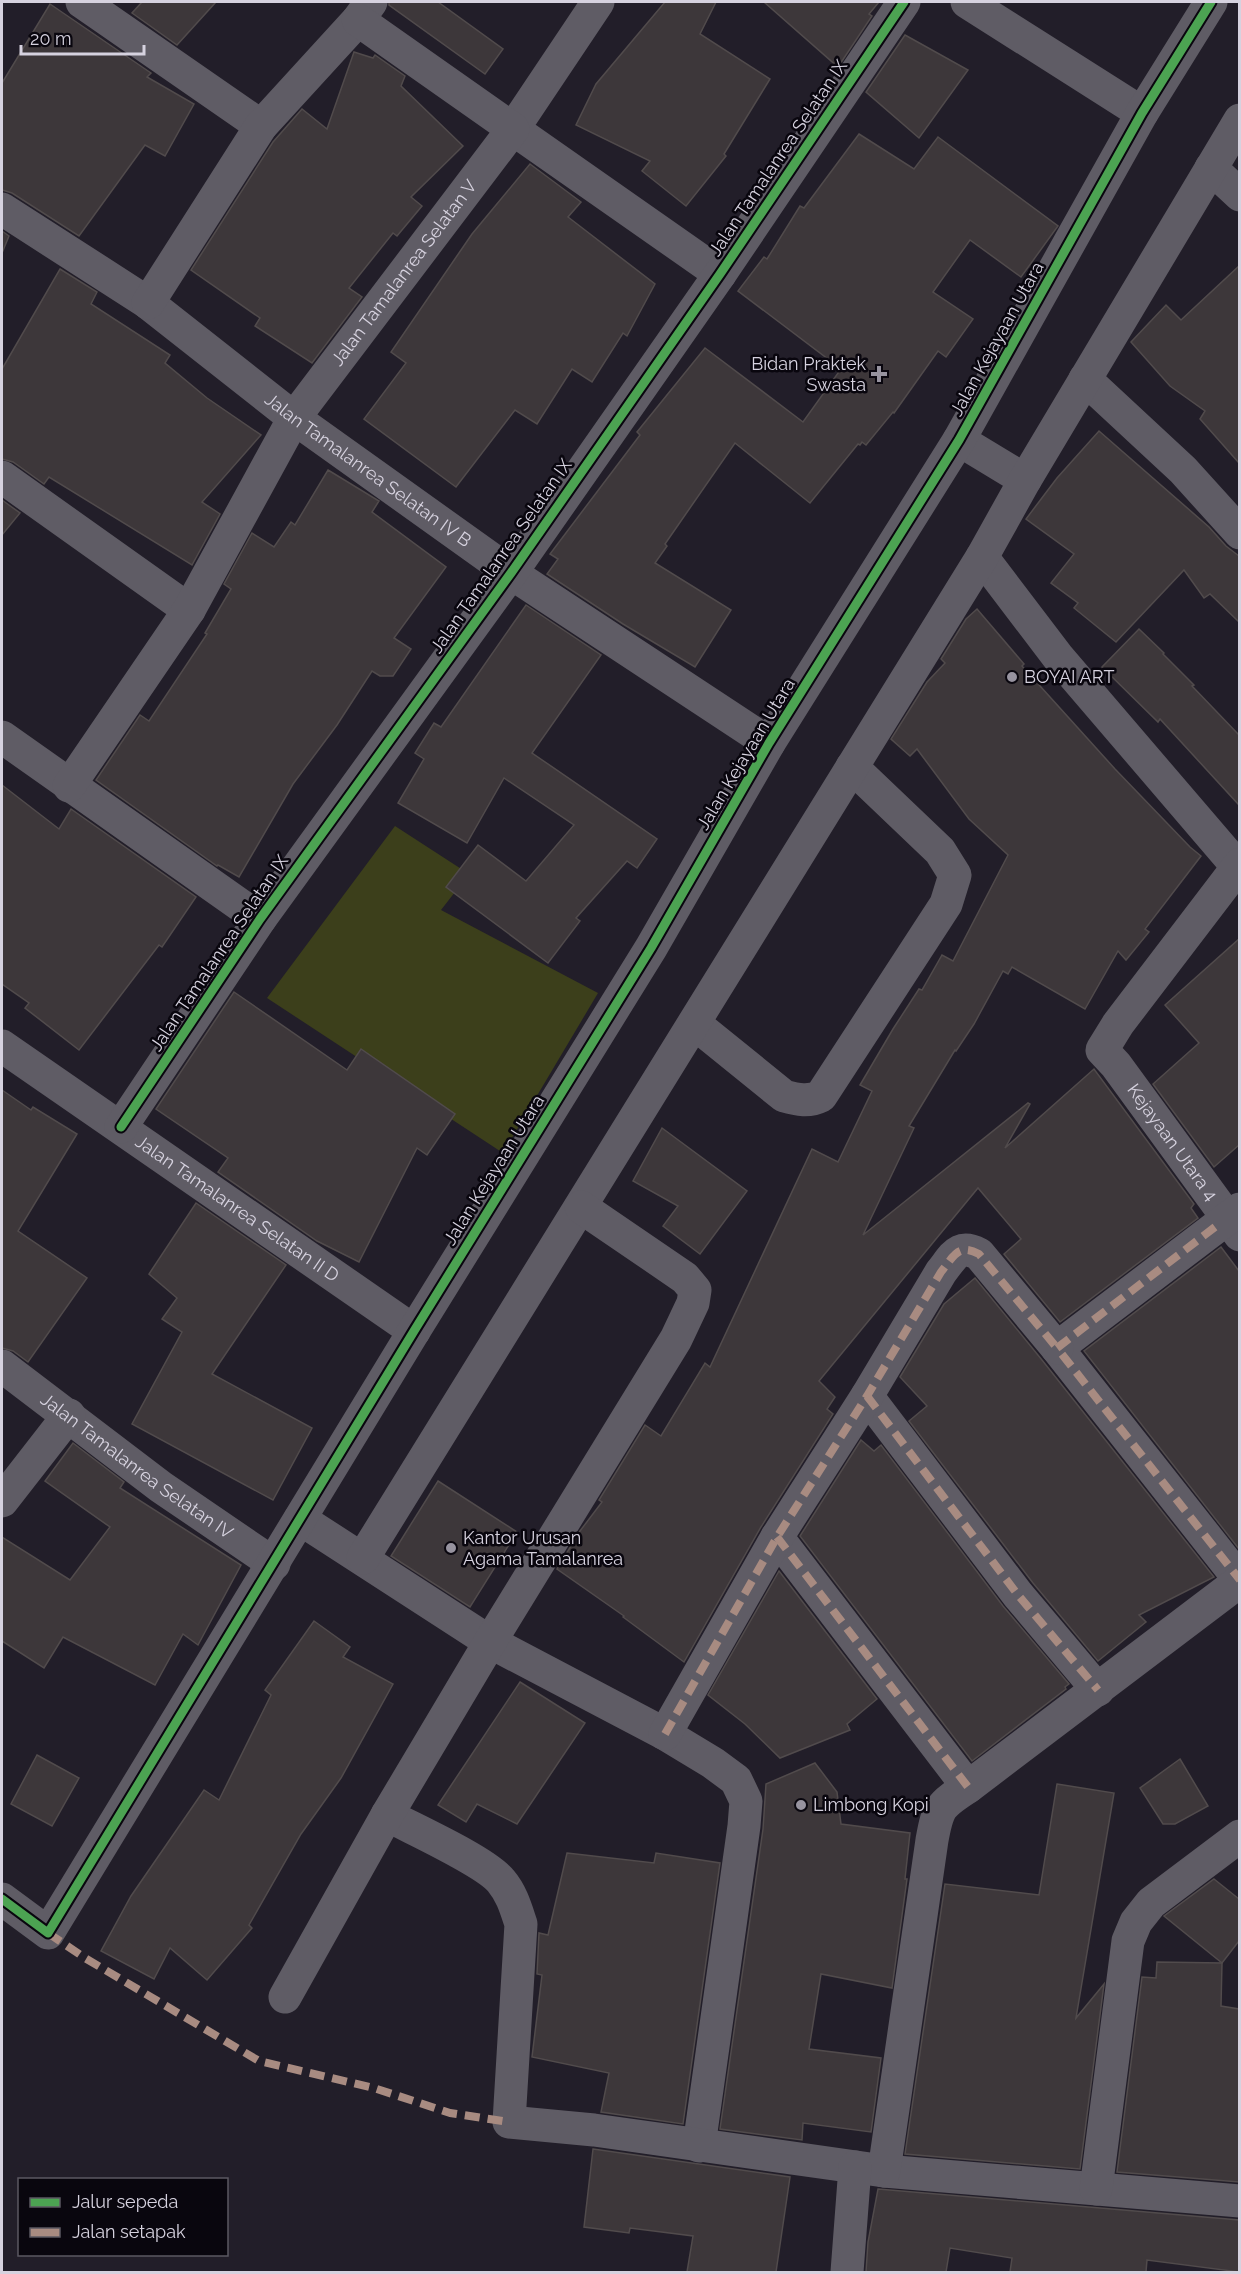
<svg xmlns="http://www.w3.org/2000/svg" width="1241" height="2274" font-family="Raleway,sans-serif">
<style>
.green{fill:#3c3f1b}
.building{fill:#3d373a;stroke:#514b4c;stroke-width:1.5}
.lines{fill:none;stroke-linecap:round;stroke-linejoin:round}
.minor{stroke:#5f5c65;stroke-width:33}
.quiet{stroke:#a88b81;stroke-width:8;stroke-dasharray:15 8;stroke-linecap:butt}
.cycleway-casing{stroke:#09060e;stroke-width:13}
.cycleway{stroke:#4ca352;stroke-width:9}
.poi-dot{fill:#97939f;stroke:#09060e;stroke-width:2}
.labels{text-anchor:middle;stroke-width:5;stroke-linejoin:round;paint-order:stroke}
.street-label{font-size:18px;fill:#d6d2df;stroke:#09060e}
.poi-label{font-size:18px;fill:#d6d2df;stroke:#09060e;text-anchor:start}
</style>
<rect width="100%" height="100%" fill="#221e29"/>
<path class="green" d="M395,826L469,874L441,910L598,993L503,1153L267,998Z"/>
<g class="building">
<path d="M142,2H216L177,45L132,13Z"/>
<path d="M389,2H438L503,49L485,74L389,5Z"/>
<path d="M665,2H716L700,34L770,79L724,154L726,156L686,206L642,171L650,161L576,125L596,84Z"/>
<path d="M764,2H879L869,14L872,16L838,67Z"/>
<path d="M50,4L151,73L147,77L194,104L165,156L145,145L79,236L12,193L2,190V83Z"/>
<path d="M905,35L968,70L919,138L866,92Z"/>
<path d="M354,52L373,58L375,55L405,76L401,86L463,146L411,197L422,206L397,236L393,233L349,288L362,297L312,363L255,326L260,318L191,270L273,142L302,109L327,129Z"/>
<path d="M859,134L914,169L938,137L1058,226L1021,277L970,240L933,292L973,319L946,357L938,351L894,413L893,412L866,445L862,442L860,445L858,444L810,503L735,443L665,544L667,546L655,563L731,610L695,667L623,624L547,574L558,559L550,554L640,435L637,432L705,348L803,422L841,369L738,291L764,257L767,259L800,206L804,208Z"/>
<path d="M530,164L581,202L568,217L655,284L627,336L623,333L592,382L572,369L537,424L515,410L456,487L364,419L406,363L391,352L472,234Z"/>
<path d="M2,231L9,236L2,253Z"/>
<path d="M1239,266V463L1200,419L1205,411L1170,386L1131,342L1166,305L1181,320Z"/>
<path d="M60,269L97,292L91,304L170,355L165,363L207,398L261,435L202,502L220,514L192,565L49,477L44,484L13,462L2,459V369Z"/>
<path d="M1099,431L1209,527L1226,546L1239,556V622L1210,594L1204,598L1184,570L1116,642L1074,608L1078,603L1051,583L1074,554L1026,519L1057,478Z"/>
<path d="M328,470L379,501L372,512L446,567L394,638L411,649L393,676H380L372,671L337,725L293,784L239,877L218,865L217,866L96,780L140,715L149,721L207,634L205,633L231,589L224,584L252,533L274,547L291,522L295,525Z"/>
<path d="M2,500L20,513L2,535Z"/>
<path d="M526,605L601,655L532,753L657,839L637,868L627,861L576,918L580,921L548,963L446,887L478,845L526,881L574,825L504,778L467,843L398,803L424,759L415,753L434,723L441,727Z"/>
<path d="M977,609L1024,664L1022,666L1115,769L1190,847L1201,856L1145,929L1149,932L1126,960L1118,951L1085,1009L1012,967L1008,974L1003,971L974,1024L956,1051L955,1050L909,1126L914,1128L863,1235L1028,1103L1030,1104L1005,1148L1094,1069L1194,1204L1191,1208L1198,1218L1060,1322L1004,1254L1021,1239L978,1188L819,1381L835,1397L827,1409L833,1414L761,1527L684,1662L623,1617L624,1616L557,1569L580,1531L602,1502L599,1500L645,1425L661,1436L705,1363L710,1367L812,1149L838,1162L872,1091L860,1085L893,1029L919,989L922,990L942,955L953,961L1008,855L969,819L917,749L910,756L891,739L927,682L945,663L941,659L966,619Z"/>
<path d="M1139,629L1164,653L1163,654L1194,685L1192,686L1239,735V805L1160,719L1158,722L1102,667Z"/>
<path d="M2,785L59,829L71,809L196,897L162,947L159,945L79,1050L25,1008L29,1003L2,984Z"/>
<path d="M1239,939V1145L1214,1167L1153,1084L1199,1043L1165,1005Z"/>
<path d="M234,992L347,1070L361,1049L455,1114L427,1155L417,1148L359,1262L317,1241L218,1172L228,1158L156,1109Z"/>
<path d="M2,1090L31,1110L33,1107L77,1134L18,1231L87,1278L28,1362L13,1351L2,1348Z"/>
<path d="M662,1128L747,1191L700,1254L663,1226L678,1206L633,1181Z"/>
<path d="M196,1203L286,1265L212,1374L312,1428L273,1500L132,1424L182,1332L162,1319L177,1298L149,1274Z"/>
<path d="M1221,1247L1239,1271V1549L1084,1351Z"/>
<path d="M975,1278L1042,1360L1214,1577L1139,1615L1146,1622L1098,1661L1033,1583L909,1421L927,1406L900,1377L944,1304Z"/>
<path d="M861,1440L874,1451L881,1445L1003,1606L1069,1684L1065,1687L1066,1689L972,1761L800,1536Z"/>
<path d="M73,1443L124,1482L120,1488L241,1565L198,1645L183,1634L155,1685L63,1637L44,1668L2,1641V1537L70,1580L110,1527L45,1481Z"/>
<path d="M438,1481L517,1532L470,1607L391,1556Z"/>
<path d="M779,1571L877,1699L847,1724L850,1730L780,1758L745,1724L708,1695Z"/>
<path d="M314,1621L350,1647L343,1657L393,1684L341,1778L301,1834L249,1925L252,1928L207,1980L170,1948L154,1979L101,1951L131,1896L204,1790L219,1800L271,1695L265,1690Z"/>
<path d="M520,1682L585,1723L517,1824L477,1804L466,1822L438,1805Z"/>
<path d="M37,1755L79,1778L52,1826L11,1804Z"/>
<path d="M1180,1759L1208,1806L1175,1824H1163L1140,1788Z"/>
<path d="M815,1763L837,1792L841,1824L910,1833L905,1879H907L892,1988L821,1974L809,2049L881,2058L871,2132L803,2123L802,2140L720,2129L763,1829L766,1784Z"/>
<path d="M1057,1784L1114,1793L1076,2018L1104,1984L1080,2169L905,2154L945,1884L1039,1895Z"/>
<path d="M567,1853L654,1863L656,1853L720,1863L683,2124L601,2112L609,2073L532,2057L542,1975L537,1974L539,1933L548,1935Z"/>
<path d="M1214,1879L1239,1899V1941L1222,1963L1164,1916Z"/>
<path d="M1157,1962L1222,1963L1221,2006L1239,2009V2182L1117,2172L1142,1977L1156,1978Z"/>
<path d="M593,2149L790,2177L776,2272H687L693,2236L630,2228L629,2233L584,2227Z"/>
<path d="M878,2189L1239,2220V2272L1147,2260L1146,2272H1010L1012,2258L950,2248L946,2272H866L868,2242Z"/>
</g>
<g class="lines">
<g class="minor">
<path d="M82,2L261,126"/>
<path d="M598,2L513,129L720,274"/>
<path d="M967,2L1142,113"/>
<path d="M1211,168L1240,195"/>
<path id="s1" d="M2,209L148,303L294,418L511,573L769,743"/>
<path d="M148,303L261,126L358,20L371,2"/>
<path d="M1085,379L1183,470L1240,533"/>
<path d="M959,440L1025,480"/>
<path d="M2,477L189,610"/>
<path d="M982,557L1058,657L1237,866"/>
<path d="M2,737L260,919"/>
<path id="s2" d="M69,786L189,610L294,418L513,129L358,20"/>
<path id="s3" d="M1240,864L1118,1024L1102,1050L1116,1065L1240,1235"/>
<path d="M695,1024L784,1096C798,1100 809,1102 821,1096L946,904L955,875L940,851L852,767"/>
<path id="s4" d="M2,1046L414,1331"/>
<path d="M121,1127L260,919L511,573L720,274L904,2"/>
<path d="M1240,1209L1057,1348L1240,1580"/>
<path id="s5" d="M2,1366L161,1487L274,1564"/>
<path d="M867,1396L1018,1595L1098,1690"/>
<path d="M2,1501L69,1415"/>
<path d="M300,1519L490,1642L665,1734L713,1763L736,1780L746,1801L744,1826L699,2146"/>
<path d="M777,1537L968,1787"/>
<path d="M363,1558L982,557L1025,480L1240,120"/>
<path d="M665,1734L777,1537L867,1396L941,1272C954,1256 958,1243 979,1254L1057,1348"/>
<path d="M387,1815C413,1829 485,1861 501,1881C512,1894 516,1909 521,1924L509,2122L594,2130L884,2171L1240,2201"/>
<path d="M2,1899L48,1933L414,1331L651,948L769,743L959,440L1142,113L1211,2"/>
<path d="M285,1997L387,1815L490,1642L676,1339L693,1303L695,1290L685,1278L581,1207"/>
<path d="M884,2171L932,1840C938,1807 940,1805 968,1787L1240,1581"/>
<path d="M1096,2189L1128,1941L1136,1922L1151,1903L1240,1836"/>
<path d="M847,2272L855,2167"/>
</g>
<g class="quiet">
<path d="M1215,1227L1057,1348L1240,1580"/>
<path d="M867,1396L1018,1595L1098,1690"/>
<path d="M777,1537L968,1787"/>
<path d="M665,1734L777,1537L867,1396L941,1272C954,1256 958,1243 979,1254L1057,1348"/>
<path d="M48,1933L85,1958L259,2061L374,2088L450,2113L509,2122"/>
</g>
<g class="cycleway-casing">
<g id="cycleway">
<path d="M121,1127L260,919L511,573L720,274L904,2"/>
<path d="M2,1899L48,1933L414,1331L651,948L769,743L959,440L1142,113L1211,2"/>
</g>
</g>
<use href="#cycleway" class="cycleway"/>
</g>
<g class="poi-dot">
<path d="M876 365h6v6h6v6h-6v6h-6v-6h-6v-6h6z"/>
<circle cx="1012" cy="677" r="6"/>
<circle cx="451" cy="1548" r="6"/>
<circle cx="801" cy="1805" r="6"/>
</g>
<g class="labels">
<g class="street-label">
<text transform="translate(778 158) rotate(-56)" y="6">Jalan Tamalanrea Selatan IX</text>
<text dy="6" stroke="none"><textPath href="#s2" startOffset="614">Jalan Tamalanrea Selatan V</textPath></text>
<text transform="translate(997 339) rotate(-61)" y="6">Jalan Kejayaan Utara</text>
<text dy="6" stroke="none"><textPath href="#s1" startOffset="450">Jalan Tamalanrea Selatan IV B</textPath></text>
<text transform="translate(501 556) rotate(-55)" y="6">Jalan Tamalanrea Selatan IX</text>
<text transform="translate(746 754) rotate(-59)" y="6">Jalan Kejayaan Utara</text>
<text transform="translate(219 953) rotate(-56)" y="6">Jalan Tamalanrea Selatan IX</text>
<text dy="6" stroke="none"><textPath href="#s3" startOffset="348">Kejayaan Utara 4</textPath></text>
<text transform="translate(494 1170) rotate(-58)" y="6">Jalan Kejayaan Utara</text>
<text dy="6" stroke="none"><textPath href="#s4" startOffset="286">Jalan Tamalanrea Selatan II D</textPath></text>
<text dy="6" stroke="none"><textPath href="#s5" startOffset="168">Jalan Tamalanrea Selatan IV</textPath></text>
</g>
<g class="poi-label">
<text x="866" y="370" text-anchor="end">Bidan Praktek<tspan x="866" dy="21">Swasta</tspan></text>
<text x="1024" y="683">BOYAI ART</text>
<text x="463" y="1544">Kantor Urusan<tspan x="463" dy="21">Agama Tamalanrea</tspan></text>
<text x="813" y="1811">Limbong Kopi</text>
</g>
</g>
<rect width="1241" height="2274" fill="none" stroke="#d6d2df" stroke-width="6"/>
<rect x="18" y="2178" width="210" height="78" fill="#09060e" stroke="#5b5862" stroke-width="1.5"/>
<rect x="30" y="2198" width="30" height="9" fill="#4ca352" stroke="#5b5862" stroke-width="1.5"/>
<text x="72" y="2208" font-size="18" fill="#d6d2df">Jalur sepeda</text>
<rect x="30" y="2228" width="30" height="9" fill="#a88b81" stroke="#5b5862" stroke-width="1.5"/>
<text x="72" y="2238" font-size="18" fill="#d6d2df">Jalan setapak</text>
<path d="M21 45v9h123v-9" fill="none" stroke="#d6d2df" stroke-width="3"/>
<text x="30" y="45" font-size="18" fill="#d6d2df" stroke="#09060e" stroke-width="4.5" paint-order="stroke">20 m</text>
</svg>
